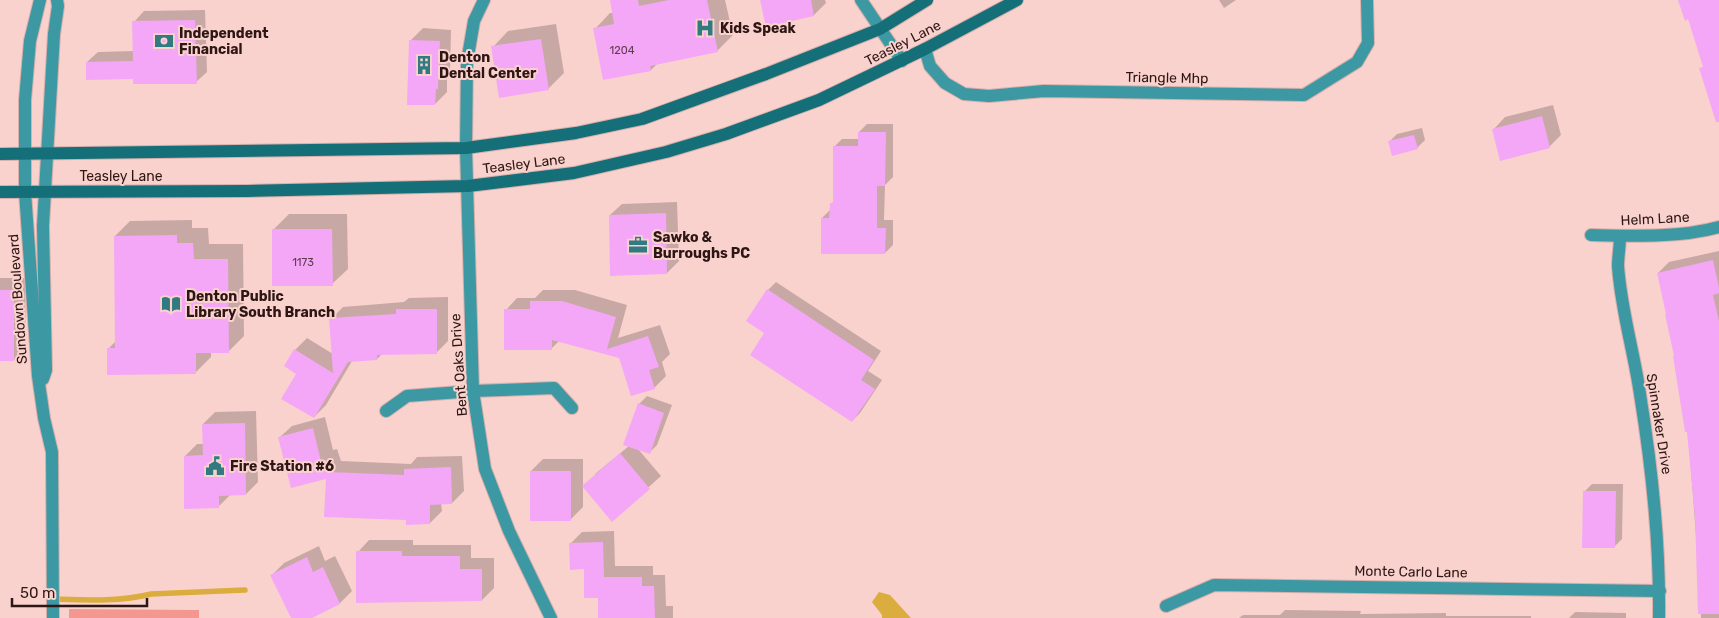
<svg xmlns="http://www.w3.org/2000/svg" width="1719" height="618" font-family="Rubik,sans-serif">
<style>
.green{fill:#f29890}
.water{fill:#dbad3f}
.shadow{fill:#0003}
.lines{fill:none;stroke-linecap:round;stroke-linejoin:round}
.stream{stroke:#dbad3f;stroke-width:5.5}
.building{fill:#f3a7f6}
.minor-casing{stroke:#d5b0ac;stroke-width:14}
.secondary-casing{stroke:#d5b0ac;stroke-width:14}
.minor{stroke:#3c99a3;stroke-width:12}
.secondary{stroke:#156f78;stroke-width:12}
.labels{text-anchor:middle;dominant-baseline:central;stroke-width:4;stroke-linejoin:round;paint-order:stroke}
.number-label{font-size:11px;fill:#5e3a4c}
.poi-label{font-size:14px;font-weight:bold;fill:#2d1614;stroke:#fad2cd;text-anchor:start}
.street-label{font-size:14px;fill:#2d1614;stroke:#fad2cd}
</style>
<rect width="100%" height="100%" fill="#fad2cd"/>
<path class="green" d="M69 609 199 610V618H69Z"/>
<path class="water" d="M879 592 890 595 911 618H882V615L872 602Z"/>
<g class="shadow">
<path d="M612 0H725L733 35 717 51 657 64 651 70 595 29 610 13H614Z"/>
<path d="M761 0H825L826 3 814 15Z"/>
<path d="M1219 0H1236L1224 8Z"/>
<path d="M205 10 207 72 196 82 134 77 87 62 98 52 134 51V22L144 11Z"/>
<path d="M556 24 564 73 548 89 493 47 508 31Z"/>
<path d="M423 28 451 30 450 76 447 79V92L435 104 411 40Z"/>
<path d="M1553 105 1561 135 1549 147 1494 129 1505 117Z"/>
<path d="M867 124H893V177L885 185 884 220H893V245L885 253 822 218 830 210 831 204 834 201V147L842 139H859V132Z"/>
<path d="M1422 128 1425 140 1417 148 1389 142 1397 134Z"/>
<path d="M677 202 679 261 667 273 610 215 622 204Z"/>
<path d="M289 214H347L348 269 332 284 273 230Z"/>
<path d="M192 220V228H208L209 244H243L244 336 228 352H211V357L195 373 108 349 116 341 115 236 130 221Z"/>
<path d="M1719 251V618H1701L1699 575 1688 431 1668 313 1658 273 1669 262Z"/>
<path d="M0 278H25L26 348 14 360H0Z"/>
<path d="M776 282 881 351 868 371 882 380 860 413 852 421 766 333 768 290Z"/>
<path d="M543 290H575L627 305 618 338 660 325 670 354 662 362 666 376 654 388 620 357 560 340 551 349 506 310 517 298H535Z"/>
<path d="M448 297V341L436 353 382 354 377 359 352 361 326 405 314 417 298 373 295 350 307 338 333 354 331 319 343 307 404 302 409 298Z"/>
<path d="M647 396 672 405 657 445 649 453 638 449 661 476 612 520 595 474 629 446 639 404Z"/>
<path d="M256 411 258 482 246 494 230 495 218 507 185 456 197 444H204L203 424 215 412Z"/>
<path d="M325 417 333 450 337 449 341 461 411 464 417 457 462 456 464 491 452 503H441L442 511 430 523 407 519 328 477 280 437 292 426Z"/>
<path d="M543 459H583V507L571 519 531 471Z"/>
<path d="M1592 484H1623L1622 539 1614 547 1584 492Z"/>
<path d="M614 531 615 566H653V575H665L666 606H673V618H599V597L585 568 570 544 582 532Z"/>
<path d="M369 540H413V545H471V558H494V588L482 600 358 552Z"/>
<path d="M319 546 325 561 335 556 352 591 340 603 309 618H292L272 575 284 563Z"/>
<path d="M1285 610 1361 611 1360 614 1446 613V616H1531V618H1239L1243 615H1280Z"/>
<path d="M1575 612 1626 613V618H1569Z"/>
</g>
<g class="lines">
<path class="stream" d="M52 599C85 600 120 602 151 594L245 590"/>
</g>
<g class="building">
<path d="M610 0H638L639 6 669 0H707L718 52 650 66 651 71 603 80 593 28 614 24Z"/>
<path d="M760 0H811L814 16 766 27Z"/>
<path d="M1678 0H1719V122H1716L1699 68 1703 67 1688 19 1685 21Z"/>
<path d="M195 20 197 84H133V79L86 80V62L133 61 132 21Z"/>
<path d="M541 39 549 90 499 98 491 46Z"/>
<path d="M409 40 440 41 438 89H436L435 105H407Z"/>
<path d="M1542 116 1550 148 1500 161 1492 129Z"/>
<path d="M858 132H886L885 186H877V228H886L885 254H821V218H829L830 203H833V146H858Z"/>
<path d="M1414 135 1418 149 1392 156 1388 141Z"/>
<path d="M666 213 667 274 610 276 609 215Z"/>
<path d="M272 229H332L333 286H272Z"/>
<path d="M177 235V243H193L194 259H228L229 353H196V374L107 375V348H115L114 236Z"/>
<path d="M1713 260 1719 288V293L1713 295 1719 321V614H1698L1695 517 1687 432H1685L1673 356H1674L1665 314H1666L1657 273Z"/>
<path d="M767 289 874 360 861 380 875 389 852 422 750 355 764 333 746 321Z"/>
<rect x="0" y="290" width="14" height="71"/>
<path d="M530 301H562L616 317 607 349 648 336 659 367 649 370 655 389 631 396 619 358 552 340V350H504V309H530Z"/>
<path d="M396 309H437V354L377 355V360L348 362 314 418 281 399 296 374 284 366 294 349 333 373 329 318 396 314Z"/>
<path d="M638 403 664 413 650 454 623 445Z"/>
<path d="M245 423 246 495 219 496V508L184 509V456L203 455 202 424Z"/>
<path d="M313 428 321 461 326 460 329 472 404 475V469L451 467 452 504 430 505V524L406 525V520L324 517 326 479 291 488 278 437Z"/>
<path d="M620 453 650 489 612 522 582 486Z"/>
<rect x="530" y="471" width="41" height="50"/>
<path d="M1583 491H1616L1615 548H1582Z"/>
<path d="M603 542 604 577H642V586H654L655 618H598V598H584V569L570 570 569 543Z"/>
<path d="M356 551H402V556H460V569H482V601L356 603Z"/>
<path d="M307 557 313 572 323 567 340 604 312 618H291L270 575Z"/>
</g>
<g class="lines">
<g class="minor-casing">
<g id="minor">
<path d="M40 0 30 41 25 100V192L38 376 44 418 52 452 53 618"/>
<path d="M484 0 474 21 467 62 466 148 473 391 485 469 509 531 551 618"/>
<path d="M861 0 902 61"/>
<path d="M925 49 930 66 945 83 964 94 989 96 1044 91 1304 95 1357 62 1368 43 1367 0"/>
<path d="M1591 235C1632 236 1680 238 1719 227"/>
<path d="M1620 236C1620 246 1618 257 1618 266 1621 310 1634 352 1640 394 1652 468 1660 543 1659 618"/>
<path d="M43 379 46 370 43 226 54 34 58 6 57 0"/>
<path d="M386 411 407 396 473 391 554 388 572 408"/>
<path d="M1166 606 1214 585 1660 591"/>
</g>
</g>
<g class="secondary-casing">
<g id="secondary">
<path d="M0 154 466 148 576 133 642 119 766 74 880 29 927 0"/>
<path d="M0 192 247 191 468 186 574 173 666 152 726 134 819 100 925 49 1017 0"/>
</g>
</g>
<use href="#minor" class="minor"/>
<use href="#secondary" class="secondary"/>
</g>
<defs>
<g id="hospital-bare" transform="scale(1.5)"><path d="M-5-5h3v3.5h4V-5h3V5h-3V1.5h-4V5h-3Z" fill="#327a82" stroke="#fad2cd" stroke-width="2.5" paint-order="stroke"/></g>
<g id="bank-bare" transform="scale(1.5)"><path d="M-6-4H6V4H-6ZM0-2.3a2.3 2.3 0 1 0 0 4.6a2.3 2.3 0 1 0 0-4.6Z" fill="#327a82" stroke="#fad2cd" stroke-width="2.5" paint-order="stroke"/></g>
<g id="building-bare" transform="scale(1.5)"><path d="M-4-6H4V6H1V3H-1V6H-4ZM-2.5-4.3h1.7v1.8h-1.7ZM.8-4.3h1.7v1.8H.8ZM-2.5-1h1.7V.8h-1.7ZM.8-1h1.7V.8H.8Z" fill="#327a82" stroke="#fad2cd" stroke-width="2.5" paint-order="stroke"/></g>
<g id="office-bare" transform="scale(1.5)"><path d="M-6-3h4V-5.5h4V-3h4V5H-6ZM-1-4.5V-3h2v-1.5ZM-6 0V1H6V0Z" fill="#327a82" stroke="#fad2cd" stroke-width="2.5" paint-order="stroke"/></g>
<g id="library-bare" transform="scale(1.5)"><path d="M-6-4Q-3-5.5-.7-3.5V5Q-3 3-6 4ZM6-4Q3-5.5 .7-3.5V5Q3 3 6 4Z" fill="#327a82" stroke="#fad2cd" stroke-width="2.5" paint-order="stroke"/></g>
<g id="civic-bare" transform="scale(1.5)"><path d="M-.6-6.5H3V-4.5H.6V-3L4-1V1h2V6H-6V1h2V-1L-.6-3ZM-1.2 2.5V6h2.4V2.5Z" fill="#327a82" stroke="#fad2cd" stroke-width="2.5" paint-order="stroke"/></g>
</defs>
<g fill-rule="evenodd">
<use href="#hospital-bare" x="705" y="28"/>
<use href="#bank-bare" x="164" y="41"/>
<use href="#building-bare" x="424" y="65"/>
<use href="#office-bare" x="638" y="245"/>
<use href="#library-bare" x="171" y="304"/>
<use href="#civic-bare" x="215" y="466"/>
</g>
<g class="labels">
<g class="number-label">
<text x="622" y="50">1204</text>
<text x="303" y="262">1173</text>
</g>
<g class="poi-label">
<text x="720" y="28">Kids Speak</text>
<text x="179" y="33">Independent<tspan x="179" dy="16">Financial</tspan></text>
<text x="439" y="57">Denton<tspan x="439" dy="16">Dental Center</tspan></text>
<text x="653" y="237">Sawko &amp;<tspan x="653" dy="16">Burroughs PC</tspan></text>
<text x="186" y="296">Denton Public<tspan x="186" dy="16">Library South Branch</tspan></text>
<text x="230" y="466">Fire Station #6</text>
</g>
<g class="street-label">
<text transform="translate(903 43) rotate(-27)">Teasley Lane</text>
<text transform="translate(1167 78) rotate(1)">Triangle Mhp</text>
<text transform="translate(524 164) rotate(-7)">Teasley Lane</text>
<text x="121" y="176">Teasley Lane</text>
<text transform="translate(1655 219) rotate(-3)">Helm Lane</text>
<text transform="translate(18 299) rotate(-94)">Sundown Boulevard</text>
<text transform="translate(459 365) rotate(-94)">Bent Oaks Drive</text>
<text transform="translate(1659 424) rotate(81)">Spinnaker Drive</text>
<text transform="translate(1411 572) rotate(1)">Monte Carlo Lane</text>
</g>
</g>
<path d="M12 598v8h135v-8" fill="none" stroke="#2d1614" stroke-width="2.5"/>
<text x="20" y="598" font-size="15" fill="#2d1614" stroke="#fad2cd" stroke-width="4" paint-order="stroke">50 m</text>
</svg>
